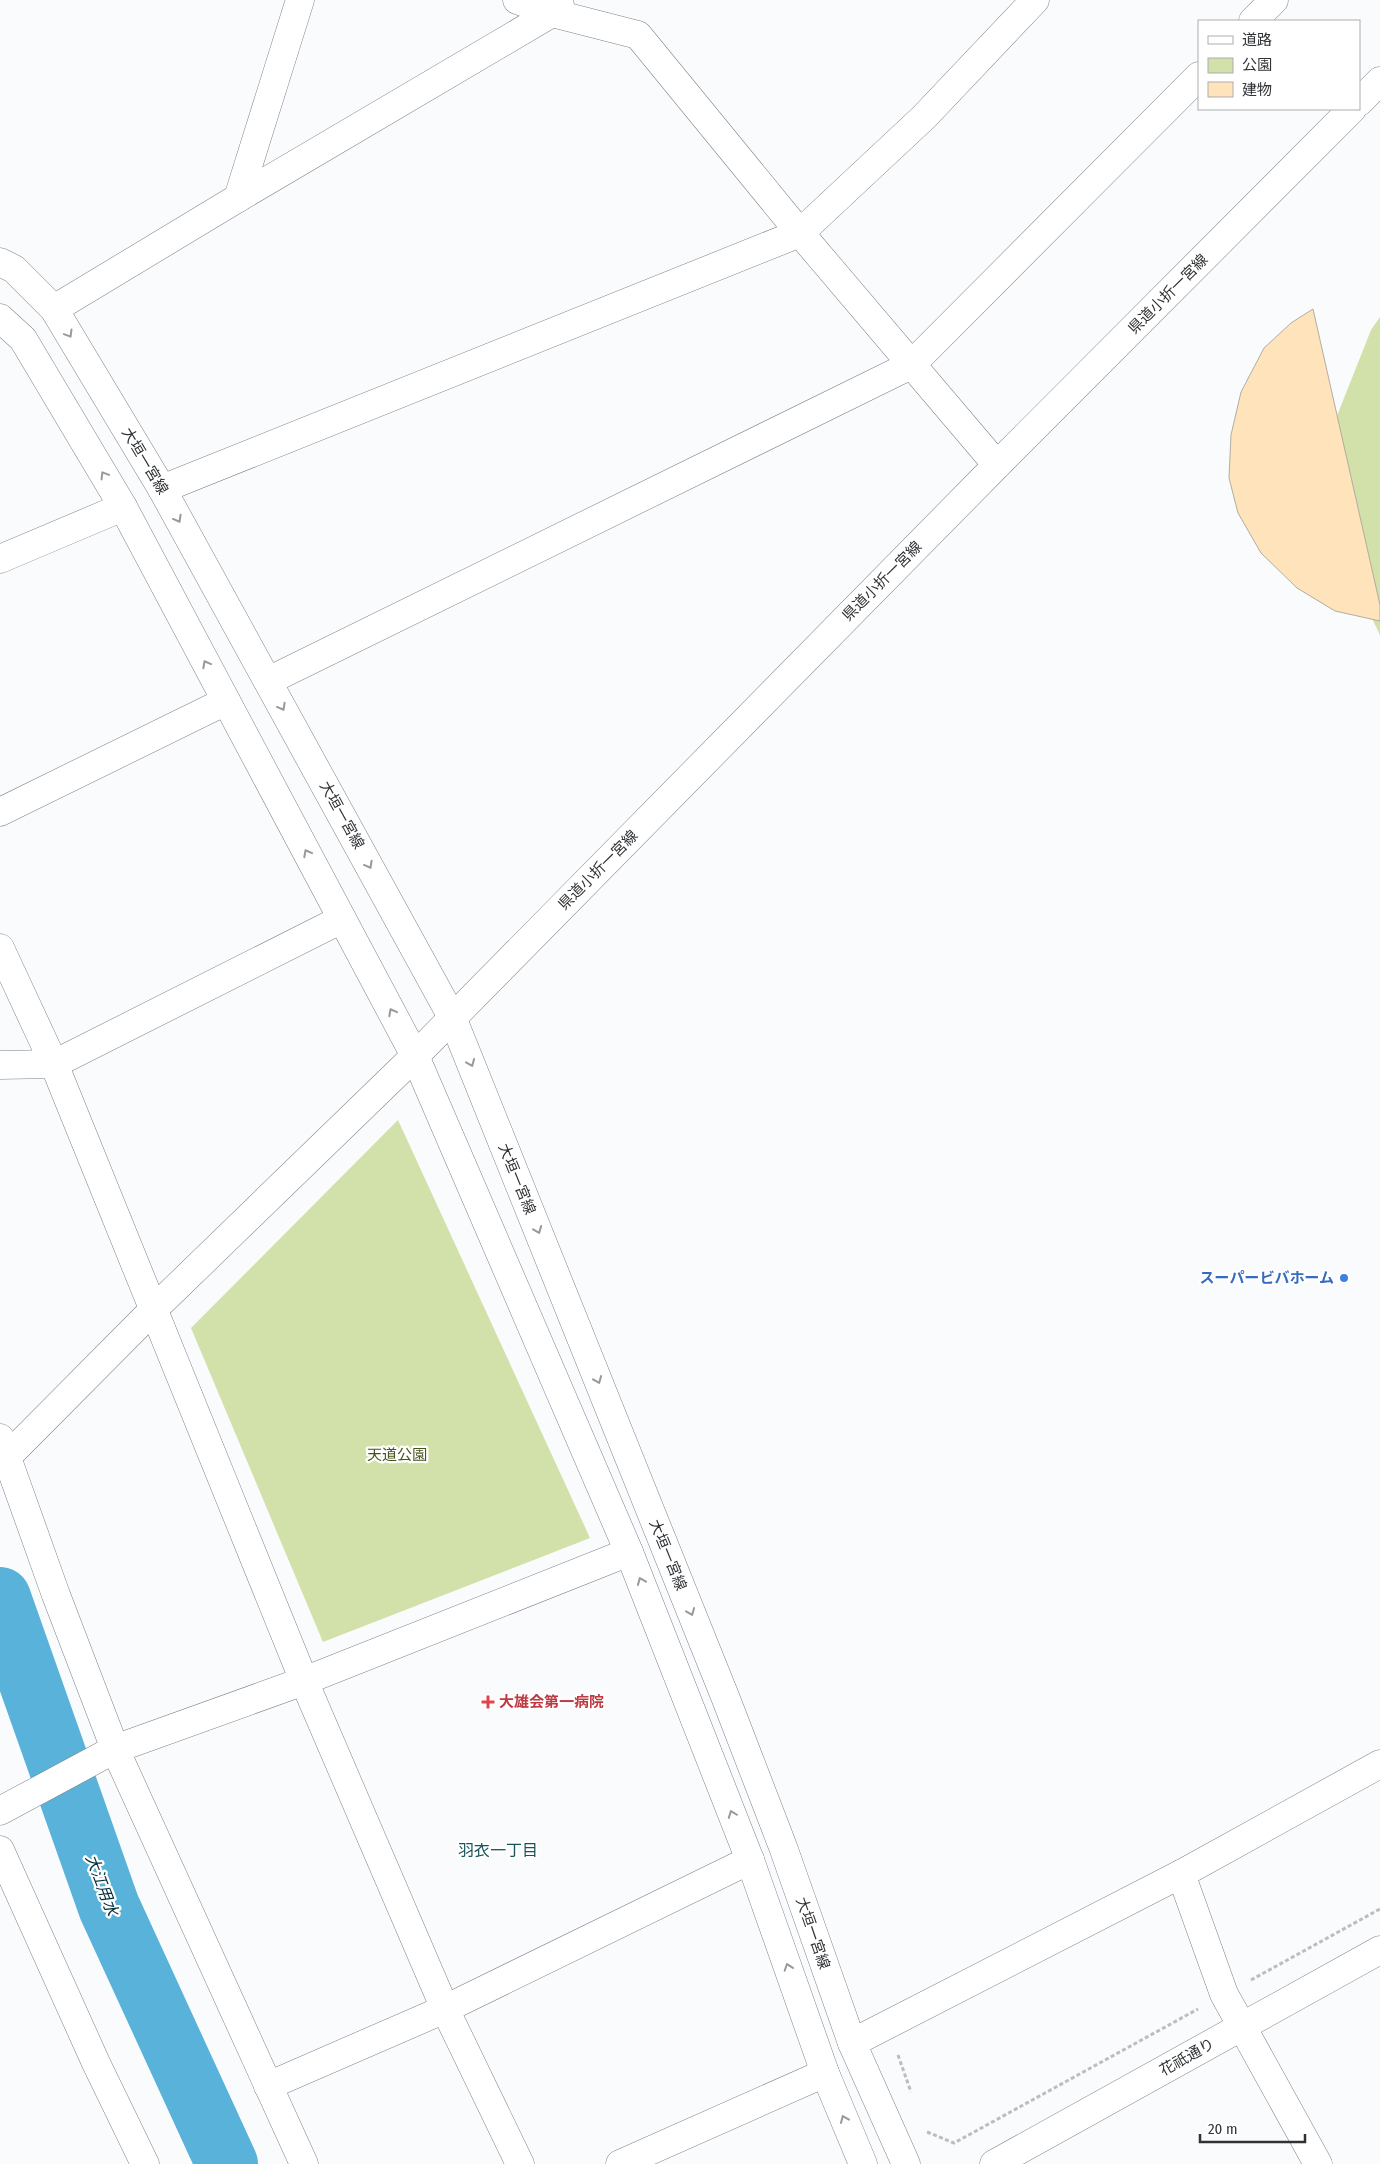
<svg xmlns="http://www.w3.org/2000/svg" width="1380" height="2164" font-family="'Fira Sans Condensed','Noto Sans JP',sans-serif">
<style>
.green{fill:#d2e0aa}
.lines{fill:none;stroke-linecap:round;stroke-linejoin:round}
.river{stroke:#59b2d9;stroke-width:62}
.building{fill:#ffe3ba;stroke:#b2aca3}
.minor-casing{stroke:#7e848c;stroke-width:29}
.major-casing{stroke:#7e848c;stroke-width:29}
.highway-casing{stroke:#7e848c;stroke-width:29}
.path{stroke:#bbbdbf;stroke-width:3;stroke-dasharray:4 2.5;stroke-linecap:butt}
.minor{stroke:#fff;stroke-width:28}
.major{stroke:#fff;stroke-width:28}
.highway{stroke:#fff;stroke-width:28}
.oneway{stroke:#98999a}
.shop-dot{fill:#3f7fe0;stroke:#fff;stroke-width:2}
.health-dot{fill:#e0444e;stroke:#fff;stroke-width:2}
.labels{text-anchor:middle;dominant-baseline:central;stroke-width:4.5;stroke-linejoin:round;paint-order:stroke}
.street-label{font-size:15px;fill:#303336;stroke:#fff}
.shop-label{font-size:15px;font-weight:bold;fill:#366cbe;stroke:#fff;text-anchor:end}
.park-label{font-size:15px;fill:#48521b;stroke:#fff}
.health-label{font-size:15px;font-weight:bold;fill:#be3a42;stroke:#fff;text-anchor:start}
.neighbourhood-label{font-size:16px;fill:#19535c;stroke:#fff}
.water-label{font-size:16px;font-style:italic;fill:#042f3e;stroke:#fff}
</style>
<rect width="100%" height="100%" fill="#fafbfd"/>
<g class="green">
<path d="M1380 317V635L1362 598 1331 431 1371 330Z"/>
<path d="M398 1120 590 1538 323 1642 191 1328Z"/>
</g>
<g class="lines">
<path class="river" d="M0 1598 109 1907 227 2164"/>
</g>
<path class="building" d="M1313 309 1380 605V621L1335 611 1297 588 1261 553 1238 513 1229 478 1231 435 1241 392 1264 348 1291 323Z"/>
<g class="lines">
<g class="minor-casing">
<g id="minor">
<path d="M517 0 552 13 638 35 800 233 997 465"/>
<path d="M1253 21 1274 0"/>
<path d="M238 198 300 0"/>
<path d="M54 309 238 198 552 13 560 5"/>
<path d="M162 489 800 233 924 117 1035 0"/>
<path d="M0 559 123 507"/>
<path d="M268 681 911 365 1199 76"/>
<path d="M0 812 226 701"/>
<path d="M0 948 54 1064 304 1681 445 2009 520 2164"/>
<path d="M0 1065 54 1064 342 919"/>
<path d="M0 1438 56 1595 115 1749 304 2164"/>
<path d="M0 1461 7 1457 154 1309 415 1056"/>
<path d="M0 1811 115 1749 304 1681 629 1552"/>
<path d="M0 1850 96 2063 145 2164"/>
<path d="M1181 1874 1224 1994 1318 2164"/>
<path d="M852 2043 1181 1874 1380 1764"/>
<path d="M268 2086 445 2009 750 1860"/>
<path d="M620 2164 825 2073"/>
</g>
</g>
<g class="major-casing">
<g id="major">
<path d="M1359 102 1380 81"/>
<path d="M0 262 14 269 54 309 162 489 452 1017 726 1699 783 1847 852 2043 906 2164"/>
<path d="M0 318 23 339 123 507 415 1056 629 1552 750 1860 825 2073 863 2164"/>
<path d="M415 1056 997 465 1352 109"/>
</g>
</g>
<g class="highway-casing">
<path id="highway" d="M994 2164 1380 1950"/>
</g>
<g class="path">
<path d="M1251 1980 1380 1909"/>
<path d="M898 2055 911 2092"/>
<path d="M927 2132 954 2143 1198 2009"/>
</g>
<use href="#minor" class="minor"/>
<use href="#major" class="major"/>
<use href="#highway" class="highway"/>
</g>
<defs><path id="oneway-chevron" d="M-2-3.5L2.5 0L-2 3.5" fill="none" stroke-width="1.6" stroke-linecap="round" stroke-linejoin="round" transform="scale(1.25)"/></defs>
<g class="oneway">
<use href="#oneway-chevron" transform="translate(69 334) rotate(59)"/>
<use href="#oneway-chevron" transform="translate(104 475) rotate(-121)"/>
<use href="#oneway-chevron" transform="translate(178 519) rotate(61)"/>
<use href="#oneway-chevron" transform="translate(206 664) rotate(-118)"/>
<use href="#oneway-chevron" transform="translate(282 707) rotate(61)"/>
<use href="#oneway-chevron" transform="translate(307 853) rotate(-118)"/>
<use href="#oneway-chevron" transform="translate(369 865) rotate(61)"/>
<use href="#oneway-chevron" transform="translate(392 1012) rotate(-118)"/>
<use href="#oneway-chevron" transform="translate(471 1063) rotate(68)"/>
<use href="#oneway-chevron" transform="translate(538 1230) rotate(68)"/>
<use href="#oneway-chevron" transform="translate(598 1380) rotate(68)"/>
<use href="#oneway-chevron" transform="translate(641 1581) rotate(-112)"/>
<use href="#oneway-chevron" transform="translate(691 1612) rotate(68)"/>
<use href="#oneway-chevron" transform="translate(732 1814) rotate(-111)"/>
<use href="#oneway-chevron" transform="translate(788 1967) rotate(-109)"/>
<use href="#oneway-chevron" transform="translate(844 2119) rotate(-113)"/>
</g>
<circle class="shop-dot" cx="1344" cy="1278" r="5"/>
<path class="health-dot" d="M485.5 1694.5h5v5h5v5h-5v5h-5v-5h-5v-5h5z"/>
<g class="labels">
<g class="street-label">
<text transform="translate(1168 294) rotate(-45)">県道小折一宮線</text>
<text transform="translate(145 461) rotate(59)">大垣一宮線</text>
<text transform="translate(882 581) rotate(-45)">県道小折一宮線</text>
<text transform="translate(342 815) rotate(61)">大垣一宮線</text>
<text transform="translate(598 870) rotate(-45)">県道小折一宮線</text>
<text transform="translate(517 1179) rotate(68)">大垣一宮線</text>
<text transform="translate(668 1555) rotate(68)">大垣一宮線</text>
<text transform="translate(813 1933) rotate(71)">大垣一宮線</text>
<text transform="translate(1187 2057) rotate(-29)">花祇通り</text>
</g>
<g class="shop-label">
<text x="1334" y="1278">スーパービバホーム</text>
</g>
<g class="park-label">
<text x="397" y="1455">天道公園</text>
</g>
<g class="health-label">
<text x="499" y="1702">大雄会第一病院</text>
</g>
<g class="neighbourhood-label">
<text x="498" y="1850">羽衣一丁目</text>
</g>
<g class="water-label">
<text transform="translate(102 1885) rotate(69)">大江用水</text>
</g>
</g>
<rect x="1198" y="20" width="162" height="90" fill="#ffffff" stroke="#acadaf"/>
<rect x="1208" y="36" width="25" height="8" fill="#ffffff" stroke="#acadaf"/>
<text x="1242" y="45" font-size="15" fill="#303336">道路</text>
<rect x="1208" y="58" width="25" height="15" fill="#d2e0aa" stroke="#acadaf"/>
<text x="1242" y="70" font-size="15" fill="#303336">公園</text>
<rect x="1208" y="82" width="25" height="15" fill="#ffe3ba" stroke="#acadaf"/>
<text x="1242" y="95" font-size="15" fill="#303336">建物</text>
<path d="M1200 2134v8h105v-8" fill="none" stroke="#303336" stroke-width="2.5"/>
<text x="1208" y="2134" font-size="15" fill="#303336" stroke="#ffffff" stroke-width="4" paint-order="stroke">20 m</text>
</svg>
